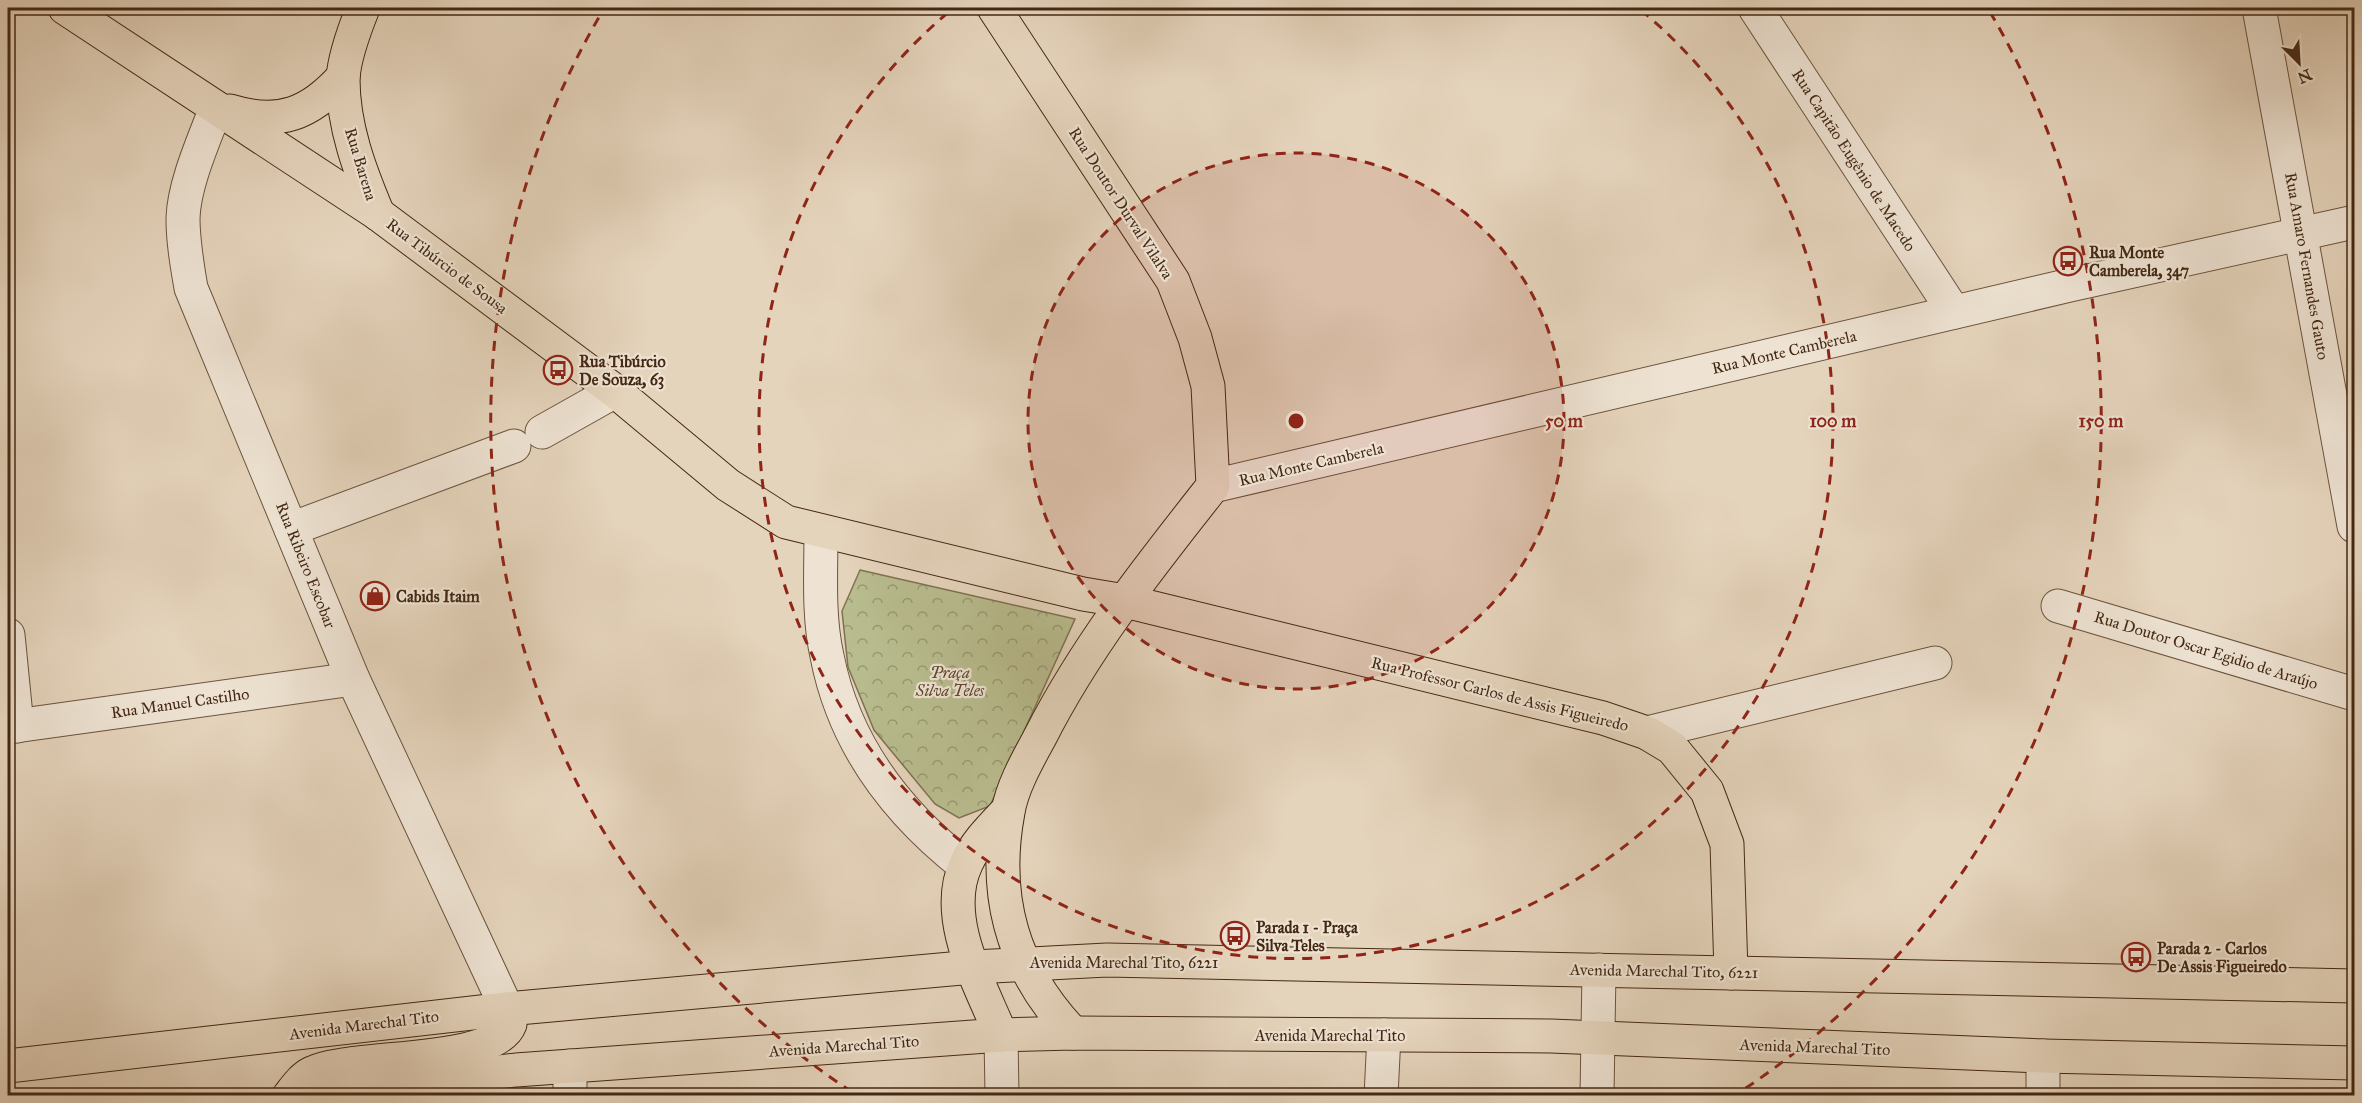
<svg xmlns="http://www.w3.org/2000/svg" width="2362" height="1103" font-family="'IM FELL Great Primer',serif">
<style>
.park{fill:url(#park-crowns);stroke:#7e7251;stroke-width:1.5}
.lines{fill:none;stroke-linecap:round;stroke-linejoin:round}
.minor-casing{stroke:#6c533e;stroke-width:35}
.major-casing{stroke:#442814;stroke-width:35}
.minor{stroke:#eee3d3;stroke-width:33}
.major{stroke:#e5d4bc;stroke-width:33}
.ring{fill:none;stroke:#8f2418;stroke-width:3;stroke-dasharray:10 8}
.labels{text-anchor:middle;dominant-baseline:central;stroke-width:4.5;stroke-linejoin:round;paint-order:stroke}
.street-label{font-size:16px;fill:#442814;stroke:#eee3d3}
.poi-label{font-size:16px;font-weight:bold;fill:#442814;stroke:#eee3d3;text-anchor:start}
.park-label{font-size:16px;font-style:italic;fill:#5b462c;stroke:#eee3d3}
.centre{fill:#8f2418;stroke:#eee3d3;stroke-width:3}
.ring-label{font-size:18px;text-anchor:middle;font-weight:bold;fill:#8f2418;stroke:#eee3d3;stroke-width:4.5;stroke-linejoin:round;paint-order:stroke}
</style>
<defs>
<pattern id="park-crowns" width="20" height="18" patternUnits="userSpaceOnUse" patternTransform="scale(1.5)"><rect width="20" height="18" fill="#b8bc8e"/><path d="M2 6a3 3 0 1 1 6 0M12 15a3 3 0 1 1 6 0" fill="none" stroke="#979973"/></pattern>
</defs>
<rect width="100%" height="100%" fill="#e5d4bc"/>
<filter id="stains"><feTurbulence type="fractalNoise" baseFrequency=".00333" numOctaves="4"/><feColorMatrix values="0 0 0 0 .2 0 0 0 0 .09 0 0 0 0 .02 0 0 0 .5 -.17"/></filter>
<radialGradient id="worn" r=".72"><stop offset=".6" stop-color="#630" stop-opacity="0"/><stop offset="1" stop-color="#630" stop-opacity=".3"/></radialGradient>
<path class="park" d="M860 570 1075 619 990 806 959 818 935 804 874 730 848 667 842 611Z"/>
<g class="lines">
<g class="minor-casing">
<g id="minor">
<path d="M1755 8 1954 312"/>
<path d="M2259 8 2354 526"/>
<path d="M216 108C204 140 184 184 183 218 183 242 187 265 191 288L353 679 507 1009"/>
<path d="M542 432 615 391"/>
<path d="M1213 486 2070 285 2354 222"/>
<path d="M291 529 514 446"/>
<path d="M821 532C821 573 818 616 827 656 844 744 896 812 965 866"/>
<path d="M2058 606 2354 694"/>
<path d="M8 635 17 726"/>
<path d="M8 727 353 679"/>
<path d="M1647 733 1935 663"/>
<path d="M1001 1035 1002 1096"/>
<path d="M570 1096V1066"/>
<path d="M1381 1096 1384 1035"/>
<path d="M1597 1096 1599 970"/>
<path d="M2043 1096V1056"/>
</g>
</g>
<g class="major-casing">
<g id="major">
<path d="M65 8 378 214 615 391 728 485 786 522 1083 594 1125 601 1603 718 1647 733 1672 748 1707 791 1727 844 1731 973"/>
<path d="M363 8C355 28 344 57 343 79 343 127 360 171 378 214"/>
<path d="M994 8 1173 281 1195 338 1208 386 1213 486C1150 566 1086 646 1040 737 1028 759 1012 787 1008 812 992 898 1013 970 1073 1033"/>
<path d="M230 111C279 126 310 114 343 77"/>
<path d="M1001 1035C981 986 941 918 966 864 976 842 992 827 1008 810"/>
<path d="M8 1066 507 1009 973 967 1107 960 2354 986"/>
<path d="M289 1096C296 1087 302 1078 312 1073 350 1054 495 1065 510 1024L507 1009"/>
<path d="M307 1096 516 1070 1001 1035 1073 1033 1551 1036 2043 1056 2354 1063"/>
</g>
</g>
<use href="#minor" class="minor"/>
<use href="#major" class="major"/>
</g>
<circle cx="1296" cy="421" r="268" fill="#8f2418" fill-opacity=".12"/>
<g class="ring">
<circle cx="1296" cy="421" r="268"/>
<path d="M1641 10A537 537 0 1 1 951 10"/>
<path d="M852 1092A805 805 0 0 1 602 12M1990 12A805 805 0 0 1 1740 1092"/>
</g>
<defs>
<g id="bus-ring" transform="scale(1.5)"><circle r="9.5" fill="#eee3d3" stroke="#8f2418" stroke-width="1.5"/><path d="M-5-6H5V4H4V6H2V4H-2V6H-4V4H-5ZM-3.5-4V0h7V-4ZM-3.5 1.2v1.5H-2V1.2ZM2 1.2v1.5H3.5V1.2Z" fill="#8f2418"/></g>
<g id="shop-ring" transform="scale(1.5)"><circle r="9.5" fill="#eee3d3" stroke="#8f2418" stroke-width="1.5"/><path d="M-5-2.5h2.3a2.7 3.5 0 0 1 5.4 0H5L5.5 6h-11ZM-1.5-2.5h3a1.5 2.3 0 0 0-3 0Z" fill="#8f2418"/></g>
</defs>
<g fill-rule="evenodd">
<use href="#bus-ring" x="2068" y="261"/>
<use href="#bus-ring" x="558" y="370"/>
<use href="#shop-ring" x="375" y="596"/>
<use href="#bus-ring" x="1235" y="936"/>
<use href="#bus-ring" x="2136" y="957"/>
</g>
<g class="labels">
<g class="street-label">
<text transform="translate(1854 160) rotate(57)">Rua Capitão Eugênio de Macedo</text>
<text transform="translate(361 164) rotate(73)">Rua Barena</text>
<text transform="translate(1121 203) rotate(57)">Rua Doutor Durval Vilalva</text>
<text transform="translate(447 266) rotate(37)">Rua Tibúrcio de Sousa</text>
<text transform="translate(2307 266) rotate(80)">Rua Amaro Fernandes Gauto</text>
<text transform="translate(1784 352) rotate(-13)">Rua Monte Camberela</text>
<text transform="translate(1311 464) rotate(-13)">Rua Monte Camberela</text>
<text transform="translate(306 565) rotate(68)">Rua Ribeiro Escobar</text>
<text transform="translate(2206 650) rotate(17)">Rua Doutor Oscar Egidio de Araújo</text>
<text transform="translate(1500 694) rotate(14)">Rua Professor Carlos de Assis Figueiredo</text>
<text transform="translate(180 703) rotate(-8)">Rua Manuel Castilho</text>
<text x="1124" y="962">Avenida Marechal Tito, 6221</text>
<text transform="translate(1664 971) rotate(1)">Avenida Marechal Tito, 6221</text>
<text transform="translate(364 1025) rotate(-7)">Avenida Marechal Tito</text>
<text x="1330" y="1035">Avenida Marechal Tito</text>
<text transform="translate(844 1046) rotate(-4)">Avenida Marechal Tito</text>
<text transform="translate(1815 1047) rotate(2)">Avenida Marechal Tito</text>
</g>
<g class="poi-label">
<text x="2089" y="252">Rua Monte<tspan x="2089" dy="18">Camberela, 347</tspan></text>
<text x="579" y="361">Rua Tibúrcio<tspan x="579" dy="18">De Souza, 63</tspan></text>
<text x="396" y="596">Cabids Itaim</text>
<text x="1256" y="927">Parada 1 - Praça<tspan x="1256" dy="18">Silva Teles</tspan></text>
<text x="2157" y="948">Parada 2 - Carlos<tspan x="2157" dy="18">De Assis Figueiredo</tspan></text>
</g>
<g class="park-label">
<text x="950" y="672">Praça<tspan x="950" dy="18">Silva Teles</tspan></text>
</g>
</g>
<circle cx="1296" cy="421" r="9" class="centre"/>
<g class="ring-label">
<text x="1564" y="427">50 m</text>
<text x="1833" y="427">100 m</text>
<text x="2101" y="427">150 m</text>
</g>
<rect width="2362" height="1103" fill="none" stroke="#e5d4bc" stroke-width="30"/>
<rect x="9" y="9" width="2344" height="1085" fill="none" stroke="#442814" stroke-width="3"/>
<rect x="15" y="15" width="2332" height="1073" fill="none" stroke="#442814" stroke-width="1.5"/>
<g transform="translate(2299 63) rotate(156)" stroke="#eee3d3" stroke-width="4.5" paint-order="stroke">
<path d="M0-4.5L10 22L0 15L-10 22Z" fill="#442814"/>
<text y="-9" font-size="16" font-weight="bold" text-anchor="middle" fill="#442814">N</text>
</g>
<rect width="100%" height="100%" filter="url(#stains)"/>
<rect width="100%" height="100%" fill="url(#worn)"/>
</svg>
